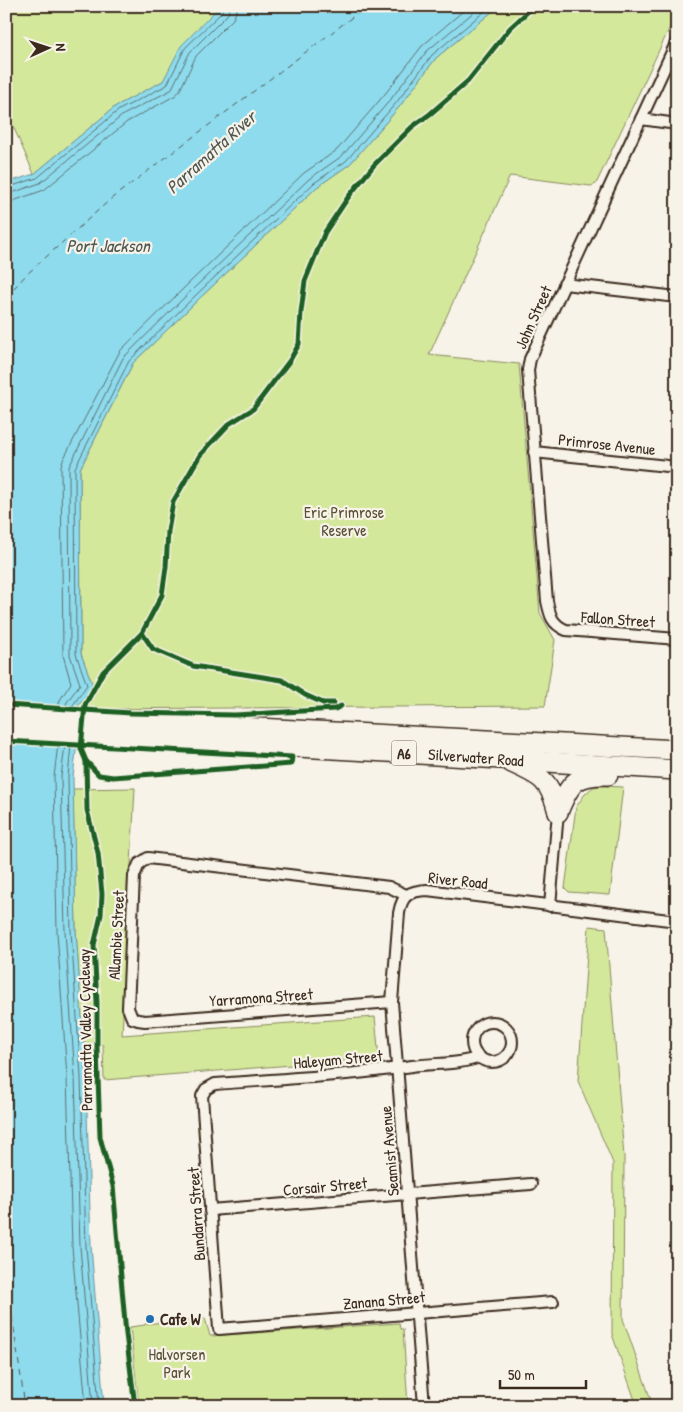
<svg xmlns="http://www.w3.org/2000/svg" width="683" height="1412" font-family="'Patrick Hand',sans-serif">
<style>
.green{fill:#d4e89c;stroke:#88895d}
.water{fill:#8edbed;stroke:#6d949a}
.lines{fill:none;stroke-linecap:round;stroke-linejoin:round}
.shore{stroke:#5c7171;stroke-width:1}
.ferry{stroke:#505652;stroke-width:1;stroke-dasharray:6 5;stroke-linecap:butt}
.street-casing{stroke:#3b2a1e;stroke-width:14}
.highway-casing{stroke:#3b2a1e;stroke-width:22}
.street{stroke:#f7f3e8;stroke-width:10}
.highway{stroke:#f7f3e8;stroke-width:19}
.cycleway-casing{stroke:#f7f3e8;stroke-width:8}
.cycleway{stroke:#1b5e20;stroke-width:5}
.poi-dot{fill:#1f6fb2;stroke:#f7f3e8;stroke-width:2}
.labels{text-anchor:middle;dominant-baseline:central;stroke-width:4.5;stroke-linejoin:round;paint-order:stroke}
.shield{fill:#f7f3e8;stroke:#73665b;stroke-width:1}
.shield-label{font-size:15px;font-weight:bold;fill:#3b2a1e}
.street-label{font-size:16px;fill:#3b2a1e;stroke:#f7f3e8}
.park-label{font-size:16px;fill:#5a5037;stroke:#f7f3e8}
.poi-label{font-size:16px;font-weight:bold;fill:#3b2a1e;stroke:#f7f3e8;text-anchor:start}
.water-label{font-size:18px;font-style:italic;fill:#505652;stroke:#f7f3e8}
</style>
<rect width="100%" height="100%" fill="#f7f3e8"/>
<filter id="ink" filterUnits="userSpaceOnUse"><feTurbulence type="fractalNoise" baseFrequency=".02" numOctaves="2"/><feDisplacementMap in="SourceGraphic" scale="10" xChannelSelector="R" yChannelSelector="G"/><feConvolveMatrix kernelMatrix="1 2 1 2 8 2 1 2 1" color-interpolation-filters="sRGB"/></filter>
<g filter="url(#ink)">
<g class="green">
<path d="M6 6H226L163 81 116 106 34 174 6 110Z"/>
<path d="M499 6H677V17L670 27 596 184 591 186 510 176 429 355 519 364 540 613 555 640 545 706 76 709 91 681 81 654 80 469 133 363 201 297 317 187 350 164 400 106 436 58Z"/>
<path d="M602 786 623 787 610 895 569 892 565 888 576 807 585 794 593 787Z"/>
<path d="M135 788 122 1035 375 1017 379 1058 104 1080 103 1045 83 1042 76 931 73 789Z"/>
<path d="M589 926 606 928 624 1157 623 1319 653 1406H637L612 1334 613 1163 578 1081Z"/>
<path d="M205 1318 210 1336 399 1323 400 1329H403L408 1406H139L130 1327 145 1325V1324Z"/>
</g>
<path class="water" d="M220 6H499L436 58 400 106 350 164 317 187 201 297 133 363 80 469 81 654 93 686 76 709 79 726 73 777 76 931 86 1076 91 1246 104 1406H6V183L34 174 116 106 163 81 181 46Z"/>
<g class="lines">
<g class="shore">
<path d="M6 188 37 178 119 110 167 85 185 48 222 12 223 6"/>
<path d="M6 194 12 193 40 183 123 115 171 90 190 52 226 16 229 12V6"/>
<path d="M6 201H13L44 190 127 122 176 95 180 90 196 56 233 19 236 12 237 6"/>
<path d="M58 707 60 700 71 683 63 655 61 466 63 460 120 351 188 284 304 173 337 150 385 94 422 46 469 6"/>
<path d="M65 707 67 702 80 684 70 655 69 467 123 358 193 289 309 179 342 156 391 99 427 51 481 6"/>
<path d="M71 708 87 685 76 654 75 468 129 361 197 294 314 183 346 161 396 103 432 55 491 6"/>
<path d="M58 744 54 777 57 932 67 1077 72 1247 86 1406"/>
<path d="M65 745 61 777 65 931 75 1077 80 1246 93 1406"/>
<path d="M71 745 68 777 71 931 81 1077 86 1246 99 1406"/>
</g>
<g class="ferry">
<path d="M6 297 26 275 112 198 367 6"/>
<path d="M6 1273 25 1406"/>
</g>
<g class="street-casing">
<g id="street">
<path d="M677 41 530 359 528 370 547 601C550 616 552 624 566 630L677 639"/>
<path d="M641 119 677 124"/>
<path d="M564 284 677 297"/>
<path d="M534 452 677 467"/>
<path d="M550 906 558 812"/>
<path d="M392 1002 145 1021 138 1020 132 1018 128 1008 134 876 139 864 148 858 389 887 406 895"/>
<circle cx="492" cy="1042" r="20"/>
<path d="M480 1057C458 1065 435 1063 412 1066 347 1076 281 1079 215 1084L206 1089 202 1096 219 1329 553 1302"/>
<path d="M210 1210 531 1184"/>
<path d="M424 1406 392 1002 399 913C402 895 409 891 427 890L677 921"/>
</g>
</g>
<g class="highway-casing">
<g id="highway">
<path d="M6 715 677 750"/>
<path d="M6 731 387 752 677 770"/>
<path d="M512 763C541 776 550 780 558 812"/>
<path d="M558 812C570 783 575 774 608 775"/>
</g>
</g>
<use href="#street" class="street"/>
<use href="#highway" class="highway"/>
<g class="cycleway-casing">
<g id="cycleway">
<path d="M142 633 153 649 193 666 282 680 305 695 323 703H334"/>
<path d="M6 705 131 713 235 715 335 709 341 706"/>
<path d="M6 741 292 757 291 764 113 777 99 775 86 761"/>
<path d="M135 1406 126 1334 113 1186 100 1137 97 1047V1003L94 945 101 915 102 894 98 853 87 810 86 761 81 749 85 705 103 672 142 633 162 595 166 567 168 531 173 502 200 455 229 424 253 409 290 360 299 344 301 312 305 281 325 232 349 196 374 165 412 127 430 114 468 81 510 28 534 6"/>
</g>
</g>
<use href="#cycleway" class="cycleway"/>
</g>
</g>
<circle class="poi-dot" cx="150" cy="1319" r="5"/>
<g class="labels">
<rect class="shield" x="391.5" y="740.5" width="25" height="25" rx="4"/>
<g class="shield-label">
<text x="404" y="753">A6</text>
</g>
<g class="street-label">
<text transform="translate(533 317) rotate(-66)">John Street</text>
<text transform="translate(607 444) rotate(6)">Primrose Avenue</text>
<text transform="translate(618 619) rotate(4)">Fallon Street</text>
<text transform="translate(476 757) rotate(4)">Silverwater Road</text>
<text transform="translate(458 880) rotate(6)">River Road</text>
<text transform="translate(116 935) rotate(-87)">Allambie Street</text>
<text transform="translate(261 997) rotate(-4)">Yarramona Street</text>
<text transform="translate(85 1030) rotate(-91)">Parramatta Valley Cycleway</text>
<text transform="translate(338 1059) rotate(-5)">Haleyam Street</text>
<text transform="translate(389 1151) rotate(-95)">Seamist Avenue</text>
<text transform="translate(325 1186) rotate(-5)">Corsair Street</text>
<text transform="translate(196 1214) rotate(-94)">Bundarra Street</text>
<text transform="translate(384 1300) rotate(-5)">Zanana Street</text>
</g>
<g class="park-label">
<text x="344" y="512">Eric Primrose<tspan x="344" dy="18">Reserve</tspan></text>
<text x="177" y="1354">Halvorsen<tspan x="177" dy="18">Park</tspan></text>
</g>
<g class="poi-label">
<text x="160" y="1319">Cafe W</text>
</g>
<g class="water-label">
<text transform="translate(211 152) rotate(-42)">Parramatta River</text>
<text x="108" y="245">Port Jackson</text>
</g>
</g>
<rect width="683" height="1412" fill="none" stroke="#f7f3e8" stroke-width="25"/>
<rect x="12" y="12" width="658" height="1387" fill="none" stroke="#3b2a1e" stroke-width="2" filter="url(#ink)"/>
<g transform="translate(48 48) rotate(87)" stroke="#f7f3e8" stroke-width="4" paint-order="stroke">
<path d="M0-4L9 19L0 12L-9 19Z" fill="#3b2a1e"/>
<text y="-8" font-size="14" font-weight="bold" text-anchor="middle" fill="#3b2a1e">N</text>
</g>
<path d="M500 1380v8h86v-8" fill="none" stroke="#3b2a1e" stroke-width="2.5"/>
<text x="508" y="1380" font-size="15" fill="#3b2a1e" stroke="#f7f3e8" stroke-width="4" paint-order="stroke">50 m</text>
</svg>
